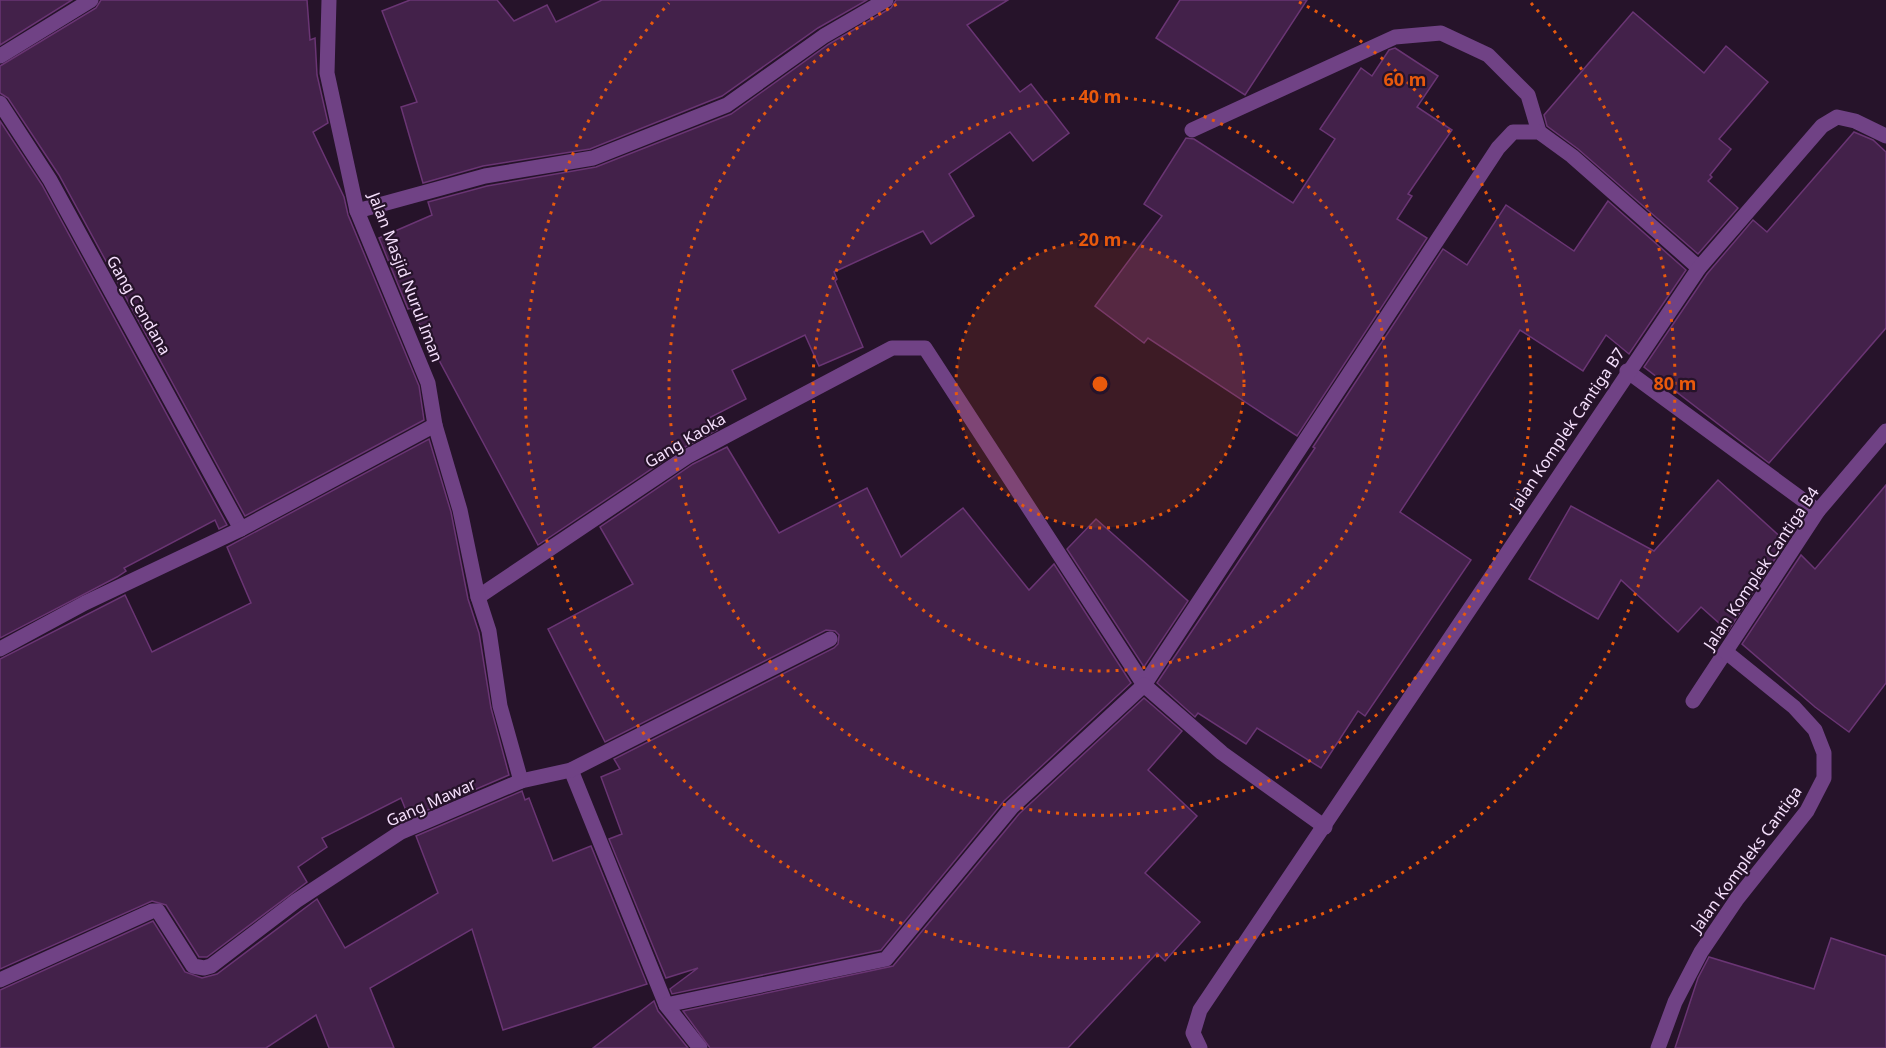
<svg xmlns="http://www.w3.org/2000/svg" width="1886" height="1048" font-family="'Noto Sans',sans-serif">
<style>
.building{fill:#43214a;stroke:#6a3574;stroke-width:1.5}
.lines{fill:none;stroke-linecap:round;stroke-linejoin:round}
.minor{stroke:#704285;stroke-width:15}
.ring{fill:none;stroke:#e8590c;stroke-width:3;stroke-dasharray:3 6}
.labels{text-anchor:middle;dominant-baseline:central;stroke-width:4.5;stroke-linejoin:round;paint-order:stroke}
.street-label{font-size:16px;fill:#f5dffc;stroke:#26132a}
.centre{fill:#e8590c;stroke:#26132a;stroke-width:3}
.ring-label{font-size:18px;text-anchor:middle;font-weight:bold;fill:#e8590c;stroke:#26132a;stroke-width:4.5;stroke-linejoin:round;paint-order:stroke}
</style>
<rect width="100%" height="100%" fill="#26132a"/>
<g class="building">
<path d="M0 0H72L0 45Z"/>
<path d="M101 0H307L310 40 315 38 317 75 328 123 313 132 344 197 348 215 419 386 424 420 245 516 59 175 8 98 0 93V66L96 8Z"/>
<path d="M410 0H497L514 21 547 5 556 22 602 0H867L818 28 722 96 590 149 483 166 423 183 401 107 417 102 382 11Z"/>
<path d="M896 0H1008L967 25 1020 92 1031 84 1069 133 1033 161 1010 132 949 174 974 216 931 244 923 231 834 272 837 279 835 281 863 347 819 366 805 335 732 370 746 399 709 418 717 430 683 448 538 545 411 308 408 309 379 238 432 215 428 202 487 186 596 167 731 114 829 44 891 8Z"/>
<path d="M1180 0H1307L1245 95 1156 38Z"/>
<path d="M1633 12 1704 73 1726 46 1768 82 1719 139 1731 149 1710 175 1712 177 1708 181 1738 208 1698 254 1578 149 1547 126 1544 115Z"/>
<path d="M1395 48 1438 76 1417 107 1452 130 1408 194 1412 196 1397 219 1427 238 1297 436 1148 338 1144 343 1095 306 1162 216 1144 204 1186 138 1194 139 1293 203 1335 139 1320 129 1361 68 1372 76 1389 50Z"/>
<path d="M0 121 42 185 227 525 219 529 215 520 124 568 126 571 117 577 0 638Z"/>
<path d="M1854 132 1873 140 1886 152V328L1769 463 1644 367 1707 274 1753 220 1767 232Z"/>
<path d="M1608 201 1686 270 1629 354 1606 335 1583 371 1520 330 1400 512 1471 560 1365 716 1358 711 1321 768 1257 728 1246 744 1198 713 1195 717 1157 683 1315 448 1313 447 1443 249 1467 265 1506 205 1574 251Z"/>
<path d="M429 439 451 512 468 599 479 633 491 708 509 775 409 818 401 798 322 838 327 847 298 867 307 882 207 957H199L166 905 152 901 0 969V659L125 595 152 652 251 603 227 547Z"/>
<path d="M727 447 779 533 867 488 901 557 963 508 1029 590 1054 564 1131 683 1004 801 881 950 672 994 670 989 698 968 666 978 609 839 622 834 601 777 620 769 614 759 834 648 838 644 839 635 835 631 826 630 605 742 548 629 633 584 600 527 693 464Z"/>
<path d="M1718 480 1786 542 1728 631 1701 607 1678 632 1621 580 1598 619 1529 579 1571 506 1654 551Z"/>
<path d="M1886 485V683L1849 732 1815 707 1742 644 1801 555 1815 569Z"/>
<path d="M1096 519 1188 601 1144 667 1067 549Z"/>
<path d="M1144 698 1182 731 1148 770 1197 816 1145 873 1200 922 1165 961 1157 953 1068 1048H710L683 1011 893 966 1019 814Z"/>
<path d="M522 791 525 800 529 798 553 861 591 846 647 984 503 1030 472 929 370 988 394 1048H329L316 1015 266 1048H0V990L153 921 185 972 202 978 217 974 317 899 345 948 438 893 416 836Z"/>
<path d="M1831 938 1886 956V1048H1675L1698 978 1709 957 1814 989Z"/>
<path d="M654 1001 658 1011 688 1048H593Z"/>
</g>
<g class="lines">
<g class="minor">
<path d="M0 56 91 0"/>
<path d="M0 103 50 180 241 529"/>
<path d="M1192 130 1395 37 1441 33 1488 55 1528 95 1539 132"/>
<path d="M357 211 485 176 593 158 727 105 824 36 886 0"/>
<path d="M1627 371 1818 511"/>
<path d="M478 597 688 456 892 348H925L1144 685 1498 148 1513 132H1539L1572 156 1699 268"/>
<path d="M0 649 85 603 241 529 435 425"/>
<path d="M1693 701 1818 511 1886 431"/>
<path d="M571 770 666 1005 700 1048"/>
<path d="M521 781 571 770 830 639"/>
<path d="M0 980 152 911H158L193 966 204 968 211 966 296 901 401 832 521 781 500 706 489 631 478 597 460 510 435 425 428 383 357 211 327 73 329 0"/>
<path d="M666 1005 886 959 1012 807 1144 685 1222 753 1325 827"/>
<path d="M1200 1048 1193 1033 1200 1010 1699 268 1822 126 1837 117 1855 121 1886 136"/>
<path d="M1658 1048 1675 1002 1701 952 1737 899 1807 811 1824 778V753L1815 730 1794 707 1726 652"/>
</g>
</g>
<circle cx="1100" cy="384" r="144" fill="#e8590c" fill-opacity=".12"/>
<g class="ring">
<circle cx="1100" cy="384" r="144"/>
<circle cx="1100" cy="384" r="287"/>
<path d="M1299 2A431 431 0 1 1 901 2"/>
<path d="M1531 3A575 575 0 1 1 669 3"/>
</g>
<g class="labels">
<g class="street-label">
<text transform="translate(406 277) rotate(69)">Jalan Masjid Nurul Iman</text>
<text transform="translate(139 305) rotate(60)">Gang Cendana</text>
<text transform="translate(1567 429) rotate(-56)">Jalan Komplek Cantiga B7</text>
<text transform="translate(685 440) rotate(-31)">Gang Kaoka</text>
<text transform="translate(1761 568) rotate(-56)">Jalan Komplek Cantiga B4</text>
<text transform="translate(431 802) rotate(-24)">Gang Mawar</text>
<text transform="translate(1746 859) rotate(-54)">Jalan Kompleks Cantiga</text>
</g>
</g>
<circle cx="1100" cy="384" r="9" class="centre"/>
<g class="ring-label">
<text x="1405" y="86">60 m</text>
<text x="1100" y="103">40 m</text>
<text x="1100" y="246">20 m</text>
<text x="1675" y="390">80 m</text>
</g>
</svg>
